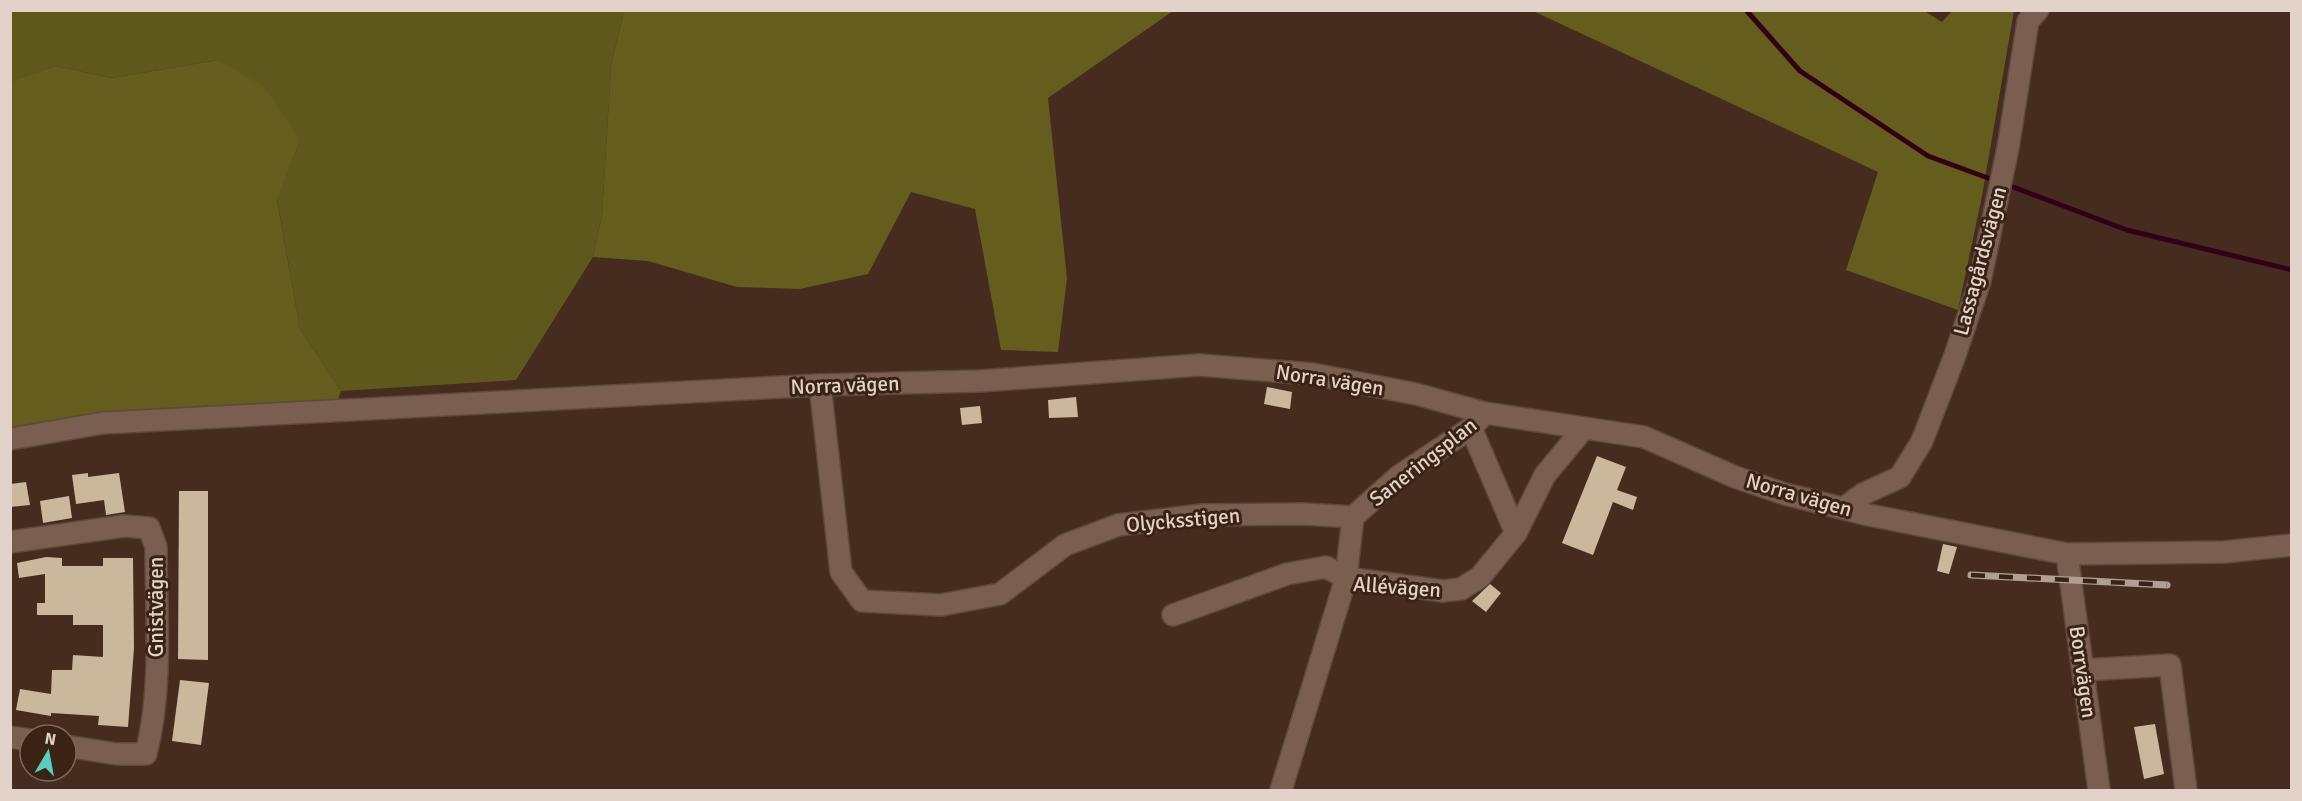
<svg xmlns="http://www.w3.org/2000/svg" width="2302" height="801" font-family="Signika,sans-serif">
<style>
.green{fill:#5f581d}
.forest{fill:#645d1e}
.lines{fill:none;stroke-linecap:round;stroke-linejoin:round}
.stream{stroke:#320118;stroke-width:5}
.building{fill:#cab79c}
.minor-casing{stroke:#5e493d;stroke-width:24}
.minor{stroke:#7a5f50;stroke-width:21}
.rail-casing{stroke:#b19e94;stroke-width:7}
.rail{stroke:#3a2215;stroke-width:4.5;stroke-dasharray:14;stroke-linecap:butt}
.labels{text-anchor:middle;dominant-baseline:central;stroke-width:6;stroke-linejoin:round;paint-order:stroke}
.street-label{font-size:21px;fill:#e2d2c9;stroke:#3a2215}
</style>
<rect width="100%" height="100%" fill="#452c1f"/>
<path class="green" d="M10 11H624L611 66 602 215 593 257 516 380 341 391 300 329 277 199 300 140 218 60 112 78 55 66 11 82Z"/>
<g class="forest">
<path d="M1923 10 1942 22 1952 11H2014L1982 196 1958 310 1846 270 1878 172 1533 11Z"/>
<path d="M624 11H1173L1048 98 1067 278 1058 352 1001 350 975 209 911 192 868 274 800 289 737 287 648 261 593 257 602 215 611 66Z"/>
<path d="M218 60 264 87 300 140 277 200 300 329 341 391 337 402 11 433 10 82 55 66 112 78Z"/>
</g>
<g class="lines">
<g class="stream">
<path d="M1746 10 1800 71 1928 156 1996 181"/>
<path d="M2005 184 2127 230 2292 270"/>
</g>
</g>
<g class="building">
<path d="M1267 387 1292 392 1290 409 1264 404Z"/>
<path d="M1076 397 1078 417 1049 418 1048 400Z"/>
<path d="M980 406 982 423 962 425 960 408Z"/>
<path d="M1597 456 1626 467 1617 490 1637 497 1633 510 1613 502 1593 555 1562 543Z"/>
<path d="M88 473V477L119 473 125 512 106 515 104 500 76 504 72 475Z"/>
<path d="M26 482 30 505 10 507V484Z"/>
<path d="M179 491H208V660L178 659Z"/>
<path d="M69 496 72 518 43 523 40 501Z"/>
<path d="M1943 544 1957 547 1949 574 1937 571Z"/>
<path d="M46 557 62 558V566H103V558H133L134 648 128 727 98 725 99 716 51 713V716L16 710 20 689 51 694 52 670H72L73 655 103 657V625H73V615H37V603H45V574L19 578 17 563Z"/>
<path d="M1490 584 1501 593 1486 612 1472 601Z"/>
<path d="M180 680 209 683 201 745 172 741Z"/>
<path d="M2155 724 2164 774 2144 779 2134 727Z"/>
</g>
<g class="lines">
<g class="minor-casing">
<g id="minor">
<path d="M820 385 841 572 862 601 941 605 1000 594 1065 545 1118 525 1202 515 1305 514 1353 517"/>
<path d="M1471 428 1516 533"/>
<path d="M10 439 103 423 820 385 980 381 1199 365 1313 374 1416 394 1485 413 1644 437 1735 477 1785 494 1869 515 2067 554 2224 552 2292 545"/>
<path d="M1844 508 1863 494 1900 477 1922 441 1954 358 1980 281 2008 148 2028 21 2038 10"/>
<path d="M10 542 124 526 149 528 156 547C156 615 163 687 146 754H117L66 746"/>
<path d="M2067 554 2099 790"/>
<path d="M1346 578 1353 517 1399 476 1471 428 1485 413"/>
<path d="M1173 615 1287 574 1326 567 1346 578"/>
<path d="M2083 670 2170 665 2186 790"/>
<path d="M10 737 30 740"/>
<path d="M1281 790 1346 578 1443 591 1461 589 1480 577 1516 533 1545 475 1584 428"/>
</g>
</g>
<use href="#minor" class="minor"/>
<g class="rail-casing">
<path id="rail" d="M1971 575 2167 585"/>
</g>
<use href="#rail" class="rail"/>
</g>
<g class="labels">
<g class="street-label">
<text transform="translate(1980 261) rotate(-75)">Lassagårdsvägen</text>
<text transform="translate(1330 380) rotate(9)">Norra vägen</text>
<text transform="translate(845 385) rotate(-2)">Norra vägen</text>
<text transform="translate(1423 462) rotate(-38)">Saneringsplan</text>
<text transform="translate(1799 495) rotate(16)">Norra vägen</text>
<text transform="translate(1183 520) rotate(-5)">Olycksstigen</text>
<text transform="translate(1397 587) rotate(4)">Allévägen</text>
<text transform="translate(156 607) rotate(-90)">Gnistvägen</text>
<text transform="translate(2083 672) rotate(82)">Borrvägen</text>
</g>
</g>
<rect width="2302" height="801" fill="none" stroke="#e2d2c9" stroke-width="24"/>
<g transform="translate(48 753) rotate(10)"><circle r="28" fill="#3a2215" stroke="#7d685d" stroke-width="1.5"/>
<path d="M0-4.5L10 22L0 15L-10 22Z" fill="#5bcebb"/>
<text y="-9" font-size="16" font-weight="bold" text-anchor="middle" fill="#e2d2c9">N</text>
</g>
</svg>
